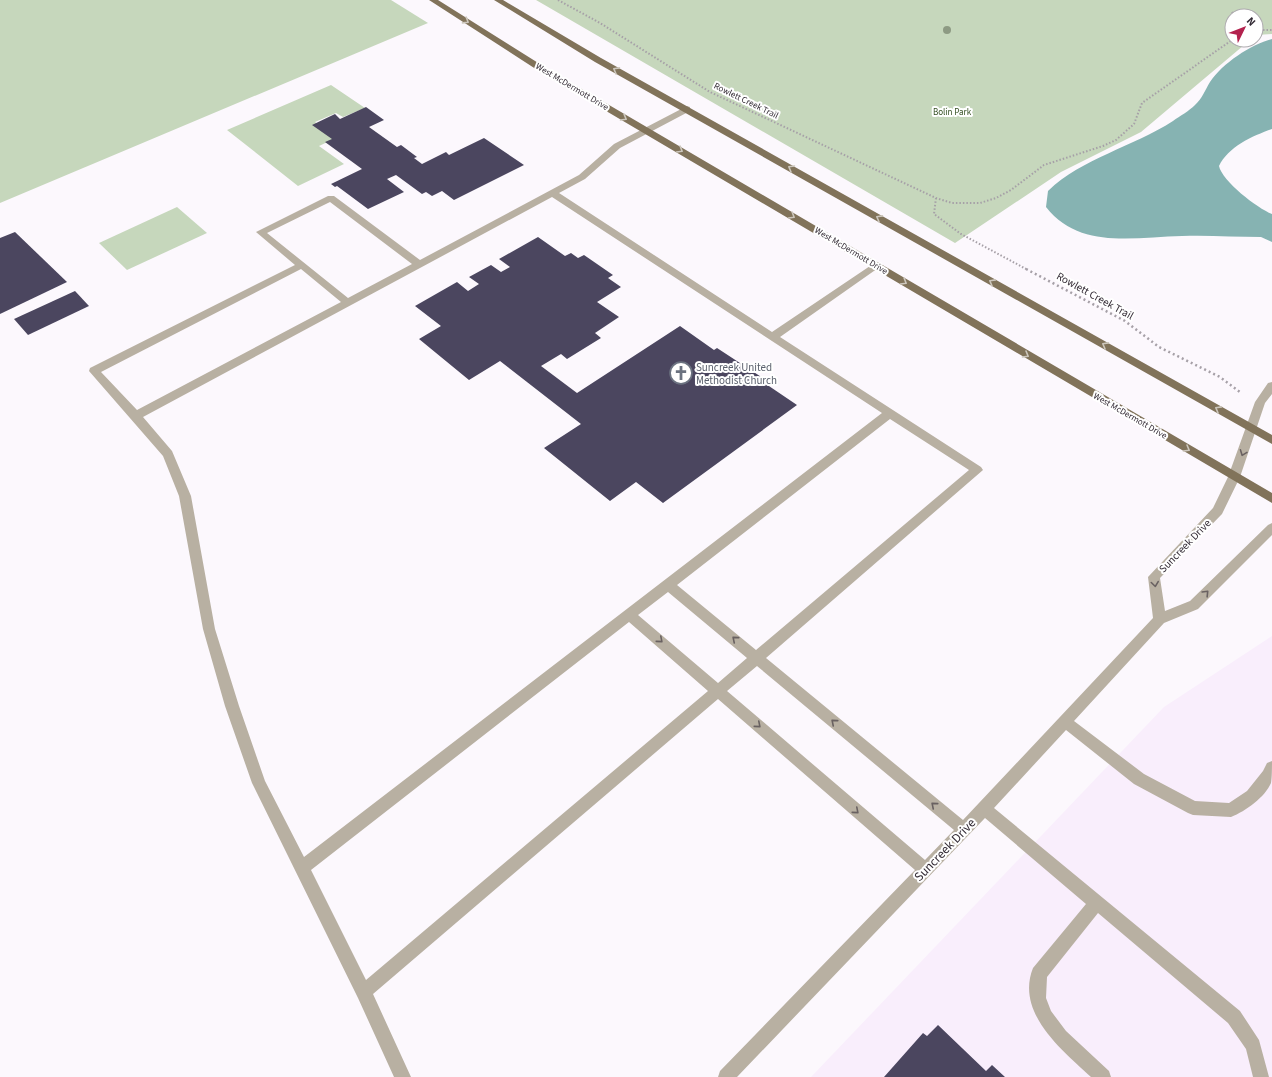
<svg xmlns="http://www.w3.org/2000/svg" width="1272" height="1077" font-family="'Source Sans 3',sans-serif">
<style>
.built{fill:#f9eefc}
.green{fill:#c6d7bc}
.water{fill:#86b3b2}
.building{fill:#4b465f}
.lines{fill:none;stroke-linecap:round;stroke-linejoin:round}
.path-far1{stroke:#a6a0a7;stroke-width:2;stroke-dasharray:1.5 2;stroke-linecap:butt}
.path{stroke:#a6a0a7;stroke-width:2.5;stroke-dasharray:2 3;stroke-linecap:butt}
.minor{fill:#b8b0a2;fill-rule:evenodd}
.major{fill:#81735a;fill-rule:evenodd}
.tree{fill:#8d9a83}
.oneway{stroke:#cdc7bd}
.oneway2{stroke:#696161}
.labels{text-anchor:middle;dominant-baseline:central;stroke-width:4;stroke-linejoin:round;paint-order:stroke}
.far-street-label{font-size:9px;fill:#342c36;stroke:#fff}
.far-park-label{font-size:9px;fill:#324d20;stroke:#fff}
.street-label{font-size:11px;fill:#342c36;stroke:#fff}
.worship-label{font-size:11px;fill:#5b616d;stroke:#fff;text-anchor:start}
.near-street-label{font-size:13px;fill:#342c36;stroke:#fff}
</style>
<rect width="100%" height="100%" fill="#fcf8fd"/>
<path class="built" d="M1272 636V1077H811L1164 707Z"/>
<g class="green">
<path d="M0 0H391L428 23 0 203Z"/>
<path d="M536 0H1272V34L1256 35V16H1232V40H1250L1141 132 1061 172 955 243Z"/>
<path d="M331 85 365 108 343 117 336 113 315 122 336 138 319 146 344 164 298 186 227 130Z"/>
<path d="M177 207 207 233 127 270 99 243Z"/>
</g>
<path class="water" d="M1272 39V129C1252 136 1228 147 1219 166 1222 181 1257 208 1272 214V242L1261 237C1235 237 1208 235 1182 236 1134 237 1080 250 1046 207L1048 191C1082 158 1133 147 1173 121 1180 116 1189 111 1195 105 1202 99 1205 90 1210 82 1223 63 1250 45 1272 39Z"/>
<g class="building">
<path d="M366 107 384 120 369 127 397 147 401 145 417 157 414 158 422 164 446 152 449 155 484 138 524 165 454 200 442 191 432 196 426 192 422 194 396 175 387 179 404 192 368 209 337 186 335 187 331 184 362 169 325 142 332 139 312 125 335 114 340 119Z"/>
<path d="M15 232 67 282 0 314V238Z"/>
<path d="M538 237 565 256 571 253 578 258 584 255 613 275 608 278 621 287 597 302 619 317 595 333 601 338 567 359 561 354 541 366 577 393 680 326 714 350 717 348 766 380 763 382 797 405 663 503 636 482 610 501 544 448 581 424 500 361 469 380 419 339 441 326 415 306 457 282 468 291 479 284 469 277 491 265 501 272 510 267 499 259Z"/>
<path d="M75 291 89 306 28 335 14 319Z"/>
<path d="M938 1025 986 1071 992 1065 1005 1077H884L923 1033 927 1036Z"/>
</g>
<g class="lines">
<g class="path-far1">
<path d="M558 0 600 23 710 92 936 198 952 203H980L996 198 1011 190 1044 165 1103 146 1116 140 1134 124 1142 103 1232 40"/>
<path d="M1232 12 1235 16"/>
<path d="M1256 30H1272"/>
<path d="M936 198 934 214 961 234 1028 270"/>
</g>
<path class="path" d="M1026 269 1125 321 1159 347 1220 377 1240 392"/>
<path class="minor" d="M687 106 690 107V111L620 148 585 179 559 193 772 332 873 264H879L881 266 780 337 981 467 983 470 766 658 963 820 1153 618 1148 577 1213 508 1228 477 1255 402 1268 383 1272 382V394L1265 403 1240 477 1222 514 1160 578 1165 611 1190 601 1268 525 1272 523V535L1198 609 1164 623 1074 721 1144 774 1195 801 1229 803 1247 791 1263 771 1267 763 1272 761C1272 767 1272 777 1271 783 1265 797 1246 811 1231 817L1193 815 1188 813 1134 784 1066 730 994 808 1240 1011 1259 1040 1269 1077H1253L1246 1049 1228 1023 1098 913 1047 977 1046 998 1051 1011 1066 1031 1109 1071 1111 1077H1091C1063 1051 1015 1013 1033 968L1086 904 985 818 737 1077H718L720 1071 915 870 718 699 373 994 411 1077H394L358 998 252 783 225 706 203 629 179 496 163 456 89 371 90 368 295 265 256 232 328 196H334L420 260 579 175 614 144ZM552 197 882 413 304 857 265 781 239 706 215 629 191 496 172 451 143 417ZM330 202 412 264 348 298 267 233ZM301 269 341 302 137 410 101 372ZM890 419 969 470 756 650 677 585ZM668 592 747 658 718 683 638 615ZM629 622 708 691 366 980 311 870ZM757 666 954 830 925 860 727 691Z"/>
<g class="major">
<path d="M429 0H438L551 71 1272 493V503L545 75Z"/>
<path d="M494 0H503L601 58 1272 435V444L595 62Z"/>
</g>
</g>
<circle class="tree" cx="947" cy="30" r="4"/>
<defs><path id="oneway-chevron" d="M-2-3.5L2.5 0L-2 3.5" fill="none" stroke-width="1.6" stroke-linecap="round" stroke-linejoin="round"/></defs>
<g class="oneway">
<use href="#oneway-chevron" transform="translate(466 21) rotate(32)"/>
<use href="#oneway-chevron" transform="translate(616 70) rotate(-151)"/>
<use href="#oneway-chevron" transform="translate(624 118) rotate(30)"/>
<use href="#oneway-chevron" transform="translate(680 150) rotate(31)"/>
<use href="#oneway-chevron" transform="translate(791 168) rotate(-150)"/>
<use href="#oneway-chevron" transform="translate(792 216) rotate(31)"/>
<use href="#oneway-chevron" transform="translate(879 218) rotate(-151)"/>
<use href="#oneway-chevron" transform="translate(904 282) rotate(31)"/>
<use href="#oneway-chevron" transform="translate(992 282) rotate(-151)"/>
<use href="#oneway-chevron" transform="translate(1105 345) rotate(-151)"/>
<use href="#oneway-chevron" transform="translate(1026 355) rotate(30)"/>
<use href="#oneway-chevron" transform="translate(1218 409) rotate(-151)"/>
<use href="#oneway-chevron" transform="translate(1187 449) rotate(30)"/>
</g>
<g class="oneway2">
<use href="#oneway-chevron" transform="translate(1243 453) rotate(111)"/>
<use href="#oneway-chevron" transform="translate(1155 584) rotate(82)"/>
<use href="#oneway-chevron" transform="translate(1206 593) rotate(-46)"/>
<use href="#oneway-chevron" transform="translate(735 639) rotate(-140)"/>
<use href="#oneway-chevron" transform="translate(660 640) rotate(41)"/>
<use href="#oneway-chevron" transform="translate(834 722) rotate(-140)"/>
<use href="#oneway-chevron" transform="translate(758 725) rotate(41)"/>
<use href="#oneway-chevron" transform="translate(934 805) rotate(-140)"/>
<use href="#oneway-chevron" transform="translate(856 811) rotate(41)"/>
</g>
<defs>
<g id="church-ring" transform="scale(1.15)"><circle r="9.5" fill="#fff" stroke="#6b7280" stroke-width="1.5"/><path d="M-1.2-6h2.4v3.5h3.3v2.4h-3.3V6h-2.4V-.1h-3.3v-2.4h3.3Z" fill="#6b7280"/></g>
</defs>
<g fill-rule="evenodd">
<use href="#church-ring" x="681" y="373"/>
</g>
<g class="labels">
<g class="far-street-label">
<text transform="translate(572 87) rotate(31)">West McDermott Drive</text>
<text transform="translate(746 101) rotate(26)">Rowlett Creek Trail</text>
<text transform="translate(851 251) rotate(31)">West McDermott Drive</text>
<text transform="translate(1130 416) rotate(30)">West McDermott Drive</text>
</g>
<g class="far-park-label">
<text x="952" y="112">Bolin Park</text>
</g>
<g class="street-label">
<text transform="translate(1095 296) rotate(29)">Rowlett Creek Trail</text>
<text transform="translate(1185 546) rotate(-46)">Suncreek Drive</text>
</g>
<g class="worship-label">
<text x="696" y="367">Suncreek United<tspan x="696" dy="13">Methodist Church</tspan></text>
</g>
<g class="near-street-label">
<text transform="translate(945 850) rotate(-46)">Suncreek Drive</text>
</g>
</g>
<g transform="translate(1244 28) rotate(47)"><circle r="19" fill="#ffffff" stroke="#aeabaf"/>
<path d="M0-3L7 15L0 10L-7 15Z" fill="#b3224e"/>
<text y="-6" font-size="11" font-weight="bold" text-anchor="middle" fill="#342c36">N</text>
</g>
</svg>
